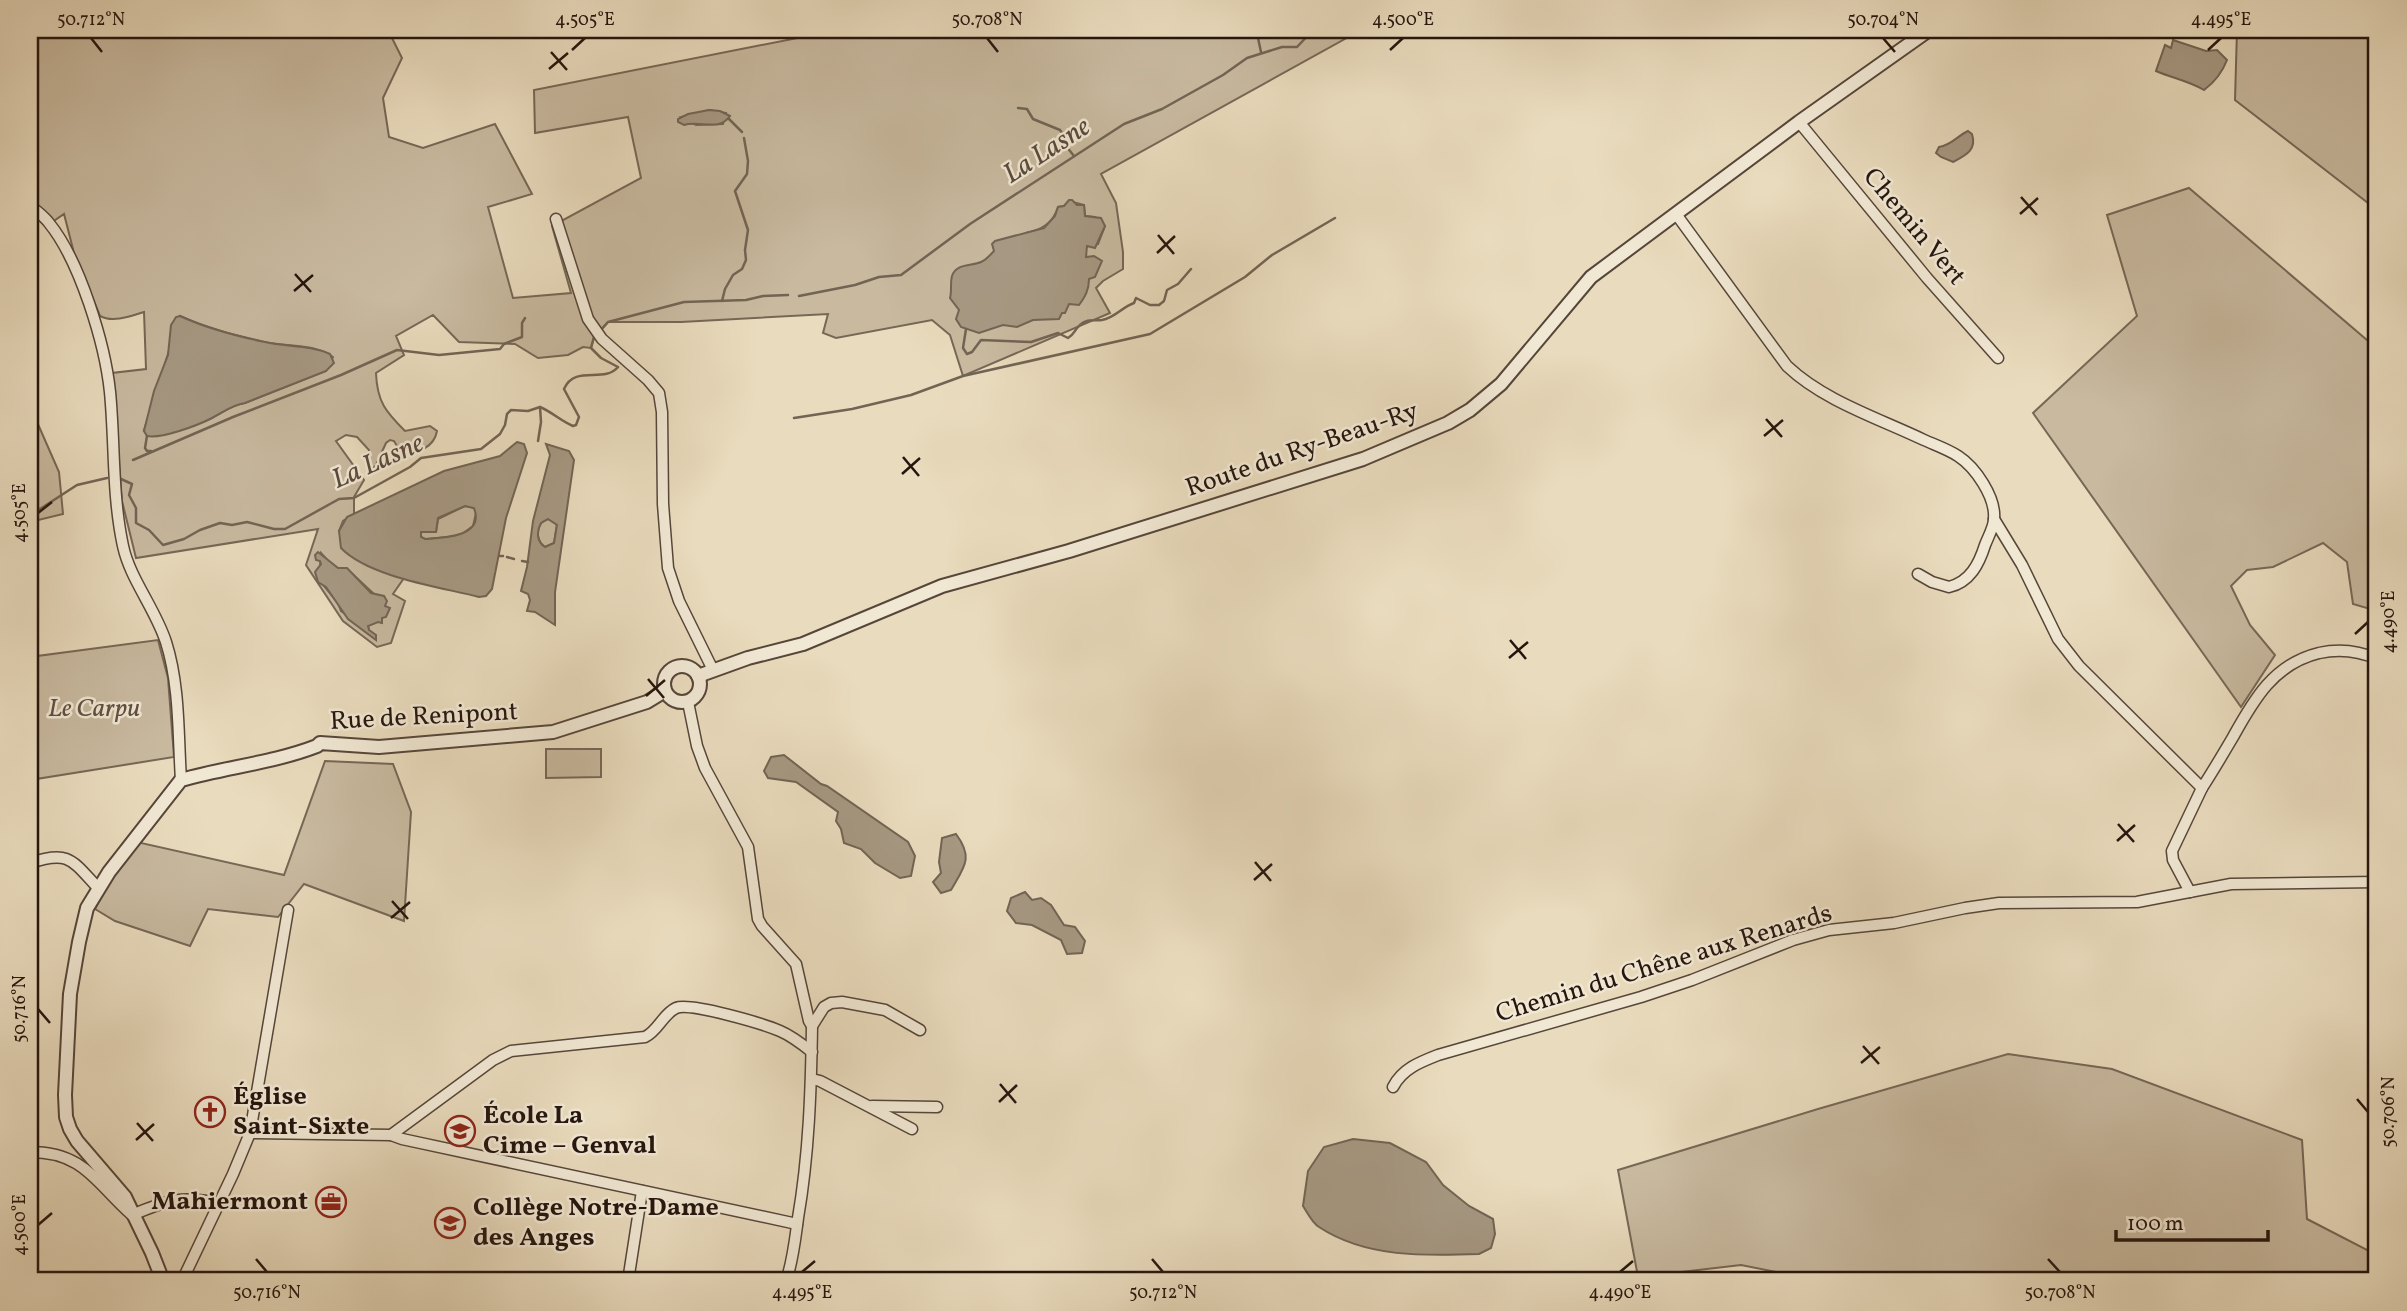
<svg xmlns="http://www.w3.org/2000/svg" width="2407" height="1311" font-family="Vollkorn,serif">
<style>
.green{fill:#c8b99f;stroke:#766756;stroke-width:2;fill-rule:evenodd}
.water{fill:#a69882;stroke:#726454;stroke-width:2;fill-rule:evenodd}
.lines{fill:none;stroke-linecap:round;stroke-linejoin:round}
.stream{stroke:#726454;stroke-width:2.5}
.minor-casing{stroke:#56463a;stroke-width:13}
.tertiary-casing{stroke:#56463a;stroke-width:16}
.minor{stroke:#f1e8d4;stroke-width:10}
.tertiary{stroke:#f1e8d4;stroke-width:12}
.ticks{fill:none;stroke:#25150e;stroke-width:2.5}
.labels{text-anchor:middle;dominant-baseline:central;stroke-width:5;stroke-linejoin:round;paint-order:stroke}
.street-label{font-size:26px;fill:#25150e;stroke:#f1e8d4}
.park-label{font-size:26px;font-style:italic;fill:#5e4e41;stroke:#f1e8d4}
.poi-label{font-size:26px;font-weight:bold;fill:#25150e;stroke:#f1e8d4;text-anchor:start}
.water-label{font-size:28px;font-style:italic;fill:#59493c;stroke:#f1e8d4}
.neatline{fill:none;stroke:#25150e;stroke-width:2.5}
.ticks-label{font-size:18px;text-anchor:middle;fill:#25150e}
</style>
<rect width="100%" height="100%" fill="#e9dbbd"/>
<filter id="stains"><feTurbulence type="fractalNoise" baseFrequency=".00286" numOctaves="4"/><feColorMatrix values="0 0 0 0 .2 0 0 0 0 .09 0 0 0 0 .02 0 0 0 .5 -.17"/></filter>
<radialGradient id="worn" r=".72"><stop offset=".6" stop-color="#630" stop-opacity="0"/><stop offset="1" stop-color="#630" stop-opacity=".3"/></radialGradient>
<g class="green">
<path d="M30 30H388L402 58 383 98 389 137 423 148 495 124 532 194 488 207 513 298 571 293 552 226 641 178 628 117 535 133 534 90 838 30H1258L1259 38 1285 34 1294 30H1361L1101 174 1116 203 1123 252V269L1103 281 1096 288 1110 313 963 376 950 335 932 320 836 338 823 333 828 314 681 322H608L594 337 591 348 583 347 568 355 538 358 515 344 459 342 433 315 396 336 404 355 376 373C377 402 386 412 405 431L430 426 437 431C434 448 418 452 403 456L394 441 390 440 386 443 375 467 371 468 368 465 369 450 357 437 346 435 336 441 364 480 354 497V514L343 521 339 531 366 565 404 578 393 594 405 601 391 643 377 647 343 621 306 565 318 529 136 558 122 501 112 373 146 369 144 312C131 316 113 323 100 316L74 253 64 214 48 225 30 211ZM709 110 726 113 723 124 696 125 681 117ZM1069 201 1084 205 1085 216 1095 217 1105 226 1098 244 1087 246 1084 251 1026 233C1042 230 1053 223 1058 207L1064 206ZM180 316C206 328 235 335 264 342 286 347 314 343 333 357L326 371 245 403C229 405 219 416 205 421 185 428 164 428 144 430ZM321 553 329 562 338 568 347 569 385 604 382 618 368 626 369 630 341 611 338 603 319 580Z"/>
<path d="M2237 30H2377V210L2235 100Z"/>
<path d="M2189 188 2367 340 2377 342V611L2353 604 2347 562 2323 543 2273 567 2247 570 2231 586 2250 625 2275 655 2241 707 2033 413 2137 316 2107 215Z"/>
<path d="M30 406 59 472 63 514 30 522Z"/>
<path d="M465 506 474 508 476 513 473 526 459 536 425 539 421 537V532H436L438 519Z"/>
<path d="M548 519 557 524 554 543 545 547C537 542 536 532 541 523Z"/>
<path d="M158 640 168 678 174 757 30 780V657Z"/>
<path d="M546 749H601V777L546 778Z"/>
<path d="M325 761 393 764 411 812 404 921 304 884 278 917 208 909 190 946 115 921 95 909 111 878 137 842 284 875Z"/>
<path d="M2008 1054 2112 1069 2302 1140 2307 1219 2377 1255V1281H1822L1741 1265 1638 1277 1618 1170 1818 1109Z"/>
</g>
<g class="water">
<path d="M2173 40 2206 51 2217 50 2227 60C2222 73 2215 82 2204 90 2189 81 2172 78 2156 71L2165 45 2171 48Z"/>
<path d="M709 110 720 111 730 116C719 132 699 120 684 125L678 122V119L688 114Z"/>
<path d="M1968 131 1972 134C1977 150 1966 155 1953 162L1941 157 1936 153 1939 147C1952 145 1957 136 1968 131Z"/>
<path d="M1069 200H1072L1077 205H1084L1085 216 1101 218 1105 226 1095 248 1087 246 1086 257 1094 256 1102 261 1095 277 1089 279C1089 290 1085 297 1079 305L1069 304 1065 313H1062L1059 319 1033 320 1017 327 1003 325 979 333 961 327 956 319 959 310 950 298C952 291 950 283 952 276 956 263 972 266 981 262 986 260 990 255 994 251L992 244 995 241 1044 228 1055 216 1058 207 1064 206Z"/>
<path d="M180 316C206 328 236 336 265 342 287 347 310 345 330 354L334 363 326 371 245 403C231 405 222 413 210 419 196 426 161 439 147 436L144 431 154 391 168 355 171 325 176 317Z"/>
<path d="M517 442 524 444 527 453 506 518 492 589 486 596 479 597C440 587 369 577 341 548L339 531 347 517 444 471 500 456ZM465 506 474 508C485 537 443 538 425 539L421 537V532H436L438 518Z"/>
<path d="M546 444 569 451 574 460 555 592V625L535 612 527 611 530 600 528 594 521 591 527 567 533 521 550 455ZM548 519 557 525 554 543 545 547C537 542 536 532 541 523Z"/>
<path d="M318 552 338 568H347L371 593 384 596 387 601 385 606 390 608 386 617 382 618V623L378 622 368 626 369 630 376 635V640L348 619 326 587 318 582 315 572 321 564 320 561 316 560 315 555Z"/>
<path d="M784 755 821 784 827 786 908 842 915 856 911 876 900 878 875 863 861 849 844 843 841 829 836 821 838 812 796 782 768 778 764 771 771 757Z"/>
<path d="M956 834C974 858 964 867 951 890L941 893 933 882 941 873 939 862 942 838Z"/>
<path d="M1025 892 1032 900 1041 898 1051 905 1064 925 1075 927 1085 941 1082 953 1067 954 1061 940 1032 925 1016 923 1007 911 1011 898Z"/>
<path d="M1353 1139 1390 1143 1426 1162 1443 1185 1469 1206 1493 1219 1495 1234 1491 1248 1479 1254C1425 1256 1366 1258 1319 1227 1312 1223 1307 1212 1303 1206L1308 1171 1324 1147Z"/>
</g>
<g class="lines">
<g class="stream">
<path d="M1258 38 1261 52"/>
<path d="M1018 108 1027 109 1033 119 1060 130 1064 136 1066 146 1074 156"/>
<path d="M729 119 742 132"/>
<path d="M799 296 855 285 879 277 901 275 970 224 1124 124 1162 109 1223 75 1247 58 1282 47H1297L1313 30"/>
<path d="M722 301 725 289 733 275 742 269 746 260 745 250 748 230 735 191 747 174 748 161 744 138"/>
<path d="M966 329 963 348 967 354 972 352 981 340 1031 342 1058 333 1068 338C1075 334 1074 330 1080 325 1087 318 1094 321 1102 320 1115 318 1122 307 1134 303L1136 298 1150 305H1159L1164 301 1167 290 1178 284 1191 269"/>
<path d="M601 330 608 322 684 302 746 300 763 296 788 295"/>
<path d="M794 418 852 409 911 395 963 376 1150 334 1245 277 1272 255 1335 218"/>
<path d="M147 436 145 448 147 451H151"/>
<path d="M538 441 541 422 540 407"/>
<path d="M133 460 233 417 341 375 397 350 439 355 500 349 504 344 522 337V323L525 318"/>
<path d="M121 479 132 484 129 495 136 508V523L149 530 163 545 184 539 200 530 220 523 232 525 247 522 274 529H285L339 499 354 498 410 467 421 458 481 449 500 434 505 425 507 414 511 410 528 411 540 407C552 412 561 421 573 426L576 425 579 417 564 389C575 364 604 384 618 367L601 358 591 348 594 337"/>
<path d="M30 508 40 509 77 485 107 478"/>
<path d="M499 556H503"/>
<path d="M507 557 514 559"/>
<path d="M522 561 528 562"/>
</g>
<g class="minor-casing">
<g id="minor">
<path d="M1799 122 1927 278 1998 358"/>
<path d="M30 205C36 211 44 216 49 223 80 261 105 344 110 392 115 444 112 495 123 546 130 579 155 608 166 642 180 686 178 735 181 780"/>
<path d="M1676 214 1787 366C1824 401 1878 418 1924 440 1935 445 1947 449 1958 456 1975 467 1996 497 1994 519 1994 527 1988 537 1985 545 1979 564 1970 582 1949 587L1932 582 1918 574"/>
<path d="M556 219 588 319 602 339 648 380 659 393 662 412 663 504 668 568 679 601 713 670"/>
<path d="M1994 519 2022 565 2058 639 2079 666 2202 788 2172 851 2173 860 2190 892"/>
<path d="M688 702 697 746 705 768 748 847 758 919 762 926 796 964 809 1021 812 1026C811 1091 809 1154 798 1218 795 1240 793 1261 786 1281"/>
<path d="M2202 788C2213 771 2223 754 2233 737 2254 699 2274 664 2319 653 2338 649 2359 651 2377 659"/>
<path d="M30 863C69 850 72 860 98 888"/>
<path d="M812 1026 824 1007 831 1003 842 1002 885 1010 920 1030"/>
<path d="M812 1079 820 1081 912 1129"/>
<path d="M1393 1087C1402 1069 1420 1062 1438 1055L1641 997 1692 980 1793 940 1829 930 1894 923 1965 908 1999 903 2137 902 2231 884 2377 882"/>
<path d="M872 1106 937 1107"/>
<path d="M250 1133 391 1135 493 1060 511 1051 645 1037C658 1031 663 1014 676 1008 690 1002 764 1024 780 1031 792 1036 802 1044 812 1052"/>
<path d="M391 1135 402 1139 797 1224"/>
<path d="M30 1152C84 1152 95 1182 132 1215 165 1201 182 1195 218 1203"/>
<path d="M182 1281 233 1174 250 1133 288 910"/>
<path d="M628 1281 642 1191"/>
</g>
</g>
<g class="tertiary-casing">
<g id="tertiary">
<circle cx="682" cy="684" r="18"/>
<path d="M698 676 748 658 803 644 942 586 1069 551 1363 459 1448 423 1470 410 1501 384 1591 277 1799 122 1929 30"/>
<path d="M163 1281 152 1253 125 1197 77 1141 70 1129 66 1117 65 1095 70 994 79 942 87 908 109 872 181 780C226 767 273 763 317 746L320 743 379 747 553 732 647 702 665 691"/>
</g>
</g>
<use href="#minor" class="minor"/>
<use href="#tertiary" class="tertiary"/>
</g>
<path class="ticks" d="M91 38 102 52M987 38 998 52M1883 38 1895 52M572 50 585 38M1390 50 1403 38M2208 50 2221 38M551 52 567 70M549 69 568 53M2021 197 2037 215M2020 214 2038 198M1158 235 1174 254M1157 253 1175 236M295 274 311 292M294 291 313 275M1766 419 1782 437M1764 436 1783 420M903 457 919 476M902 474 920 458M38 513 52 502M2355 634 2368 622M1510 640 1526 659M1509 658 1528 642M648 679 664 698M646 696 665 680M2118 824 2134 842M2117 841 2135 825M1255 862 1271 881M1254 880 1272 864M392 901 408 919M391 918 410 902M38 1009 50 1023M1863 1046 1879 1064M1861 1063 1880 1047M1000 1084 1016 1103M2357 1099 2368 1112M999 1102 1017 1085M137 1123 153 1141M136 1140 154 1124M38 1225 52 1213M256 1259 267 1272M1152 1259 1163 1272M2048 1259 2060 1272M802 1272 815 1261M1620 1272 1633 1261"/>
<defs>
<g id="church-ring" transform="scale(1.575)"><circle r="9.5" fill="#f1e8d4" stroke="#8f2418" stroke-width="1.5"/><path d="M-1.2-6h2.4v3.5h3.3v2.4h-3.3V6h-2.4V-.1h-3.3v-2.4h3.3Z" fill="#8f2418"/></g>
<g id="school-ring" transform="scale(1.575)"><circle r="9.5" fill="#f1e8d4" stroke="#8f2418" stroke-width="1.5"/><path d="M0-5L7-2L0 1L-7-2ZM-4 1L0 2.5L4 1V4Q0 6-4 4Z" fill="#8f2418"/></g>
<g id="office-ring" transform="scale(1.575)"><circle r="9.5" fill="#f1e8d4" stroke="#8f2418" stroke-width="1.5"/><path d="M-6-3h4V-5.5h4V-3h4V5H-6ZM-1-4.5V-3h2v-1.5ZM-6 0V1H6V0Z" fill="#8f2418"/></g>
</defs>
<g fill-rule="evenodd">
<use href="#church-ring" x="210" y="1112"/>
<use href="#school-ring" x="460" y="1131"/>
<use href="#office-ring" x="331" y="1202"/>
<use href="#school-ring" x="450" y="1223"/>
</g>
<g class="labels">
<g class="street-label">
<text transform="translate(1914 227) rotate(50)">Chemin Vert</text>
<text transform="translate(1302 450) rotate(-19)">Route du Ry-Beau-Ry</text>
<text transform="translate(424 717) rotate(-3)">Rue de Renipont</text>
<text transform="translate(1664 964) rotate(-17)">Chemin du Chêne aux Renards</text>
</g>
<g class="park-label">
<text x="94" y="709">Le Carpu</text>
</g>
<g class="poi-label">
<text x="233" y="1097">Église<tspan x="233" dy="30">Saint-Sixte</tspan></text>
<text x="483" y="1116">École La<tspan x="483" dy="30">Cime – Genval</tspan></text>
<text x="308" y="1202" text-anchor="end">Mahiermont</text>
<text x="473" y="1208">Collège Notre-Dame<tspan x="473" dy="30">des Anges</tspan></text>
</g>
<g class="water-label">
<text transform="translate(1047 151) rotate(-33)">La Lasne</text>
<text transform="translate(378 462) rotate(-24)">La Lasne</text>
</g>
</g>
<rect width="2407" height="1311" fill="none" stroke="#e9dbbd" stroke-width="77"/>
<path d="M2116 1230v10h152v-10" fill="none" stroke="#25150e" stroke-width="3.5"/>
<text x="2127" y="1230" font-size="21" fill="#25150e" stroke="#f1e8d4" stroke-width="5" paint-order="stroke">100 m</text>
<rect x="38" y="38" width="2330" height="1234" class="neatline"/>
<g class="ticks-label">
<text x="91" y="25">50.712°N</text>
<text x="585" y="25">4.505°E</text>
<text x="987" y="25">50.708°N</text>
<text x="1403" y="25">4.500°E</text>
<text x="1883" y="25">50.704°N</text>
<text x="2221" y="25">4.495°E</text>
<text transform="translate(19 513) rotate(-90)" y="6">4.505°E</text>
<text transform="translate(2388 622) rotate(-90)" y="6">4.490°E</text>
<text transform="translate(19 1009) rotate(-90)" y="6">50.716°N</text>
<text transform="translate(2388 1112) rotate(-90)" y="6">50.706°N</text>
<text transform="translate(19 1225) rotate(-90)" y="6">4.500°E</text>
<text x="267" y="1298">50.716°N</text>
<text x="802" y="1298">4.495°E</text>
<text x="1163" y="1298">50.712°N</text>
<text x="1620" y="1298">4.490°E</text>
<text x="2060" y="1298">50.708°N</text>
</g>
<rect width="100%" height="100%" filter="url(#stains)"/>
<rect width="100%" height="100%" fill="url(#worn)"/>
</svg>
